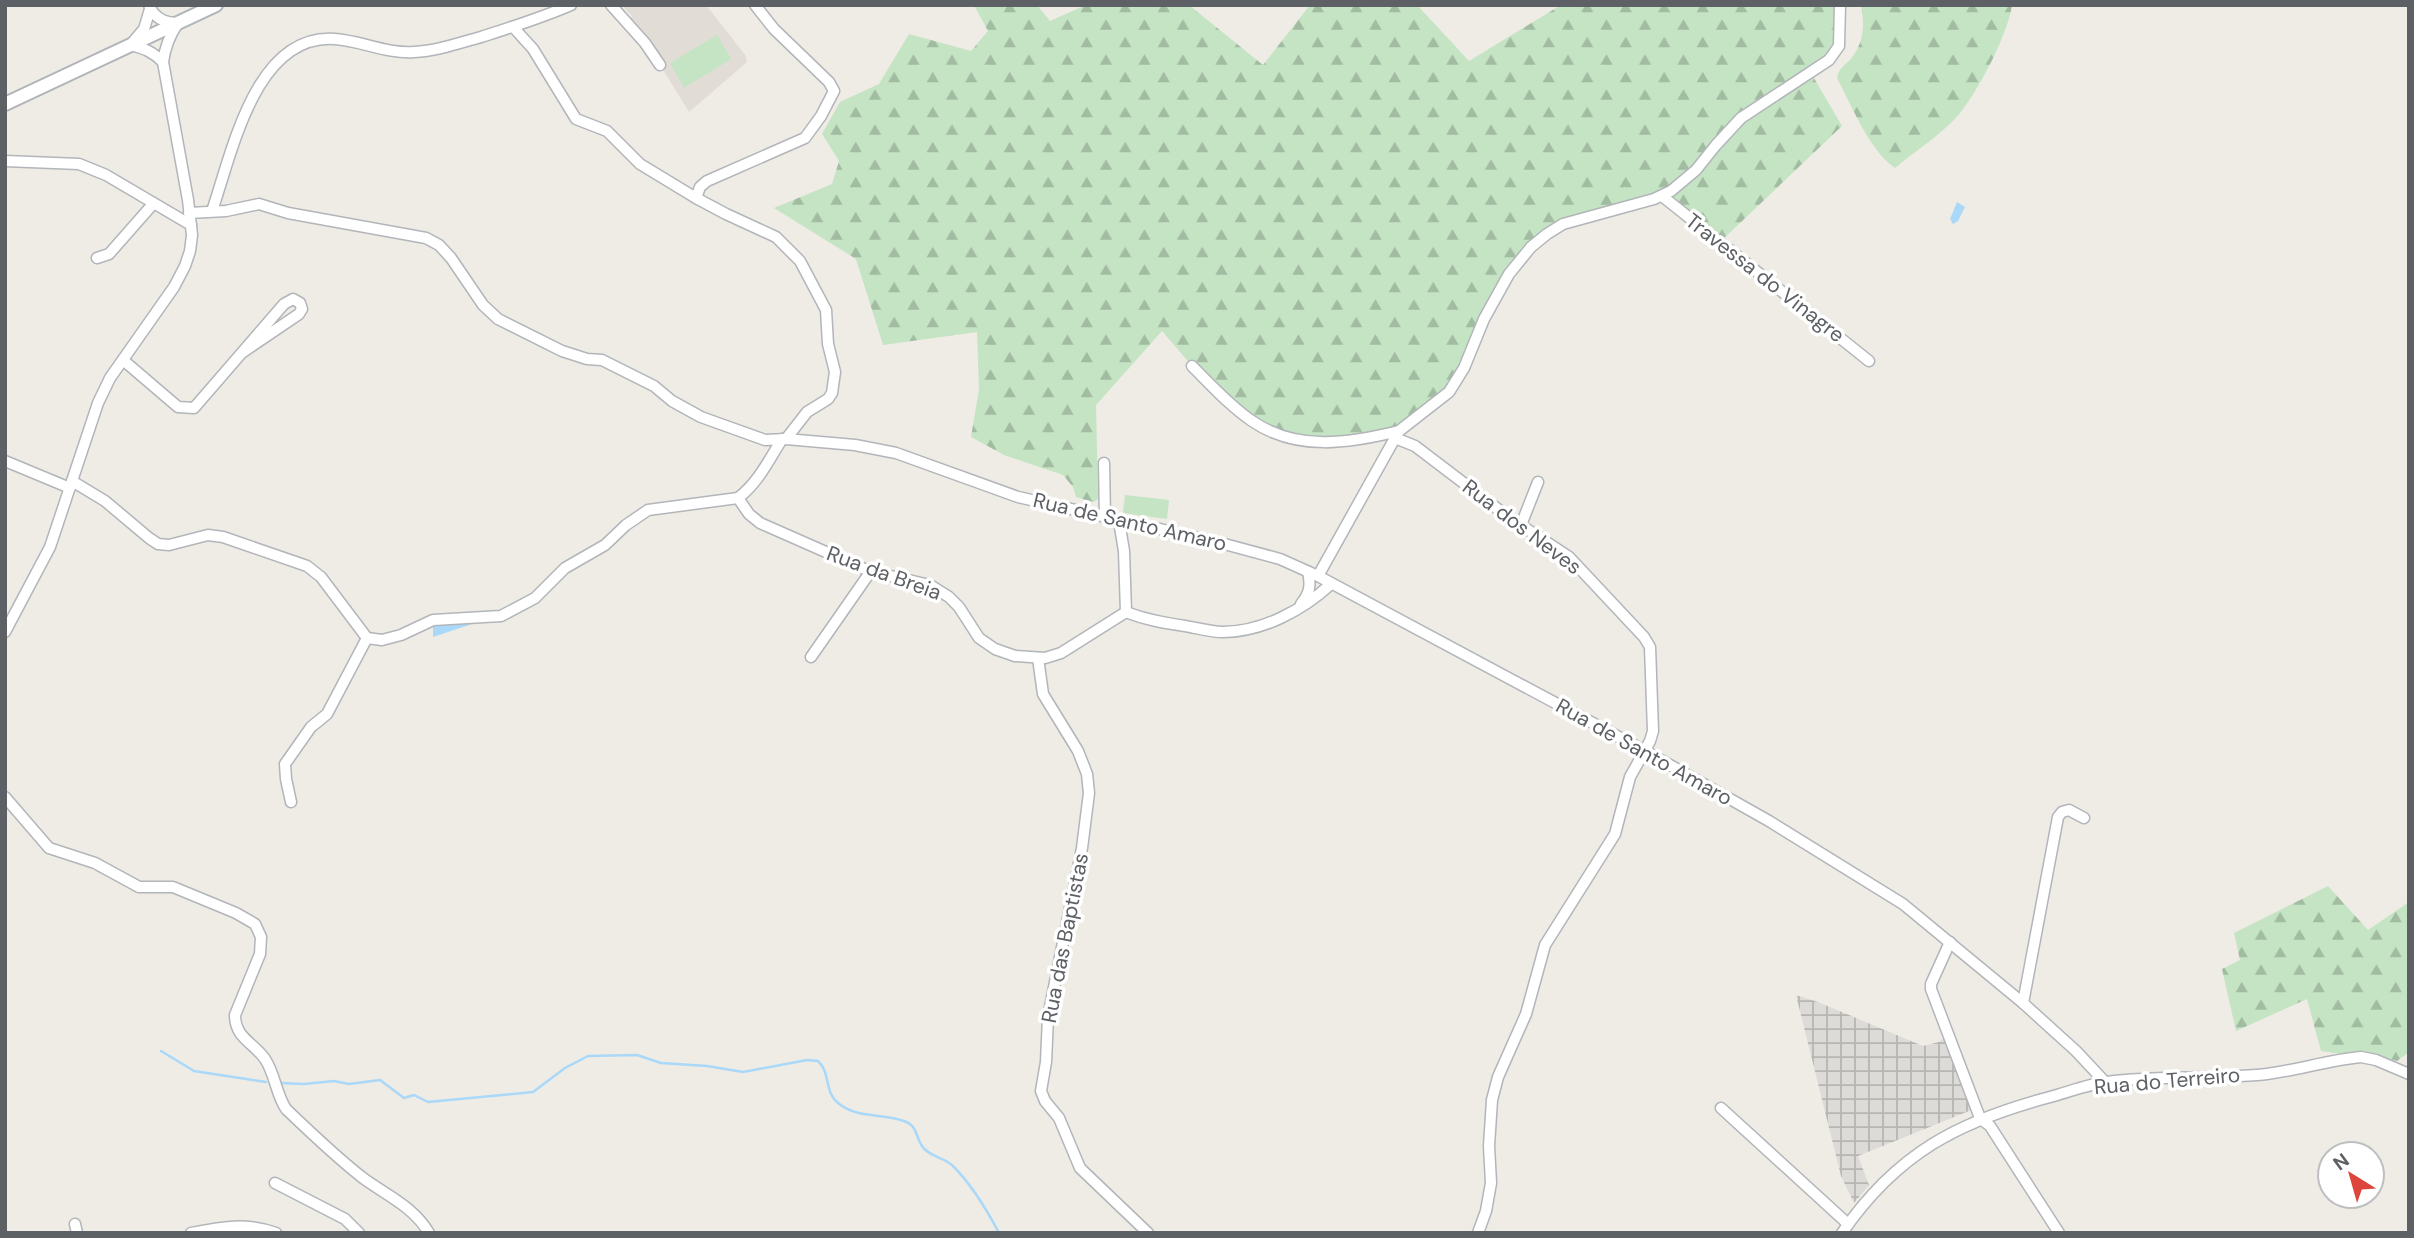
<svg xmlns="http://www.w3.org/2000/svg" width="2414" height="1238" font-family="'DM Sans',sans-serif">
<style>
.industrial{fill:url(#industrial-grid)}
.education{fill:#e1ddd6}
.grass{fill:#c4e4c3}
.forest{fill:url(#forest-firs)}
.water{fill:#aad8f9}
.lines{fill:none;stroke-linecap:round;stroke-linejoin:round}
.stream{stroke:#aad8f9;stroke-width:2.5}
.minor-casing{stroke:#b2b5b9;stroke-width:13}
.secondary-casing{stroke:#b1b4b9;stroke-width:16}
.minor{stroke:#fff;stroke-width:10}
.secondary{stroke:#fff;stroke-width:12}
.labels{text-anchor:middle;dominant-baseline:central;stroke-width:7;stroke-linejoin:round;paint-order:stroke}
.street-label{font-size:21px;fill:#5d6064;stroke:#fff}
</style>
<defs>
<pattern id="industrial-grid" width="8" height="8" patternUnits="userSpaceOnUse" patternTransform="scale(1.75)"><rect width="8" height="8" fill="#dddbd7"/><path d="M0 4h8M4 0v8" fill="none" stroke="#b6b5b2"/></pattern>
<pattern id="forest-firs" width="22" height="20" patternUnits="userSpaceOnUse" patternTransform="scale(1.75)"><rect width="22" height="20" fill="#c4e4c3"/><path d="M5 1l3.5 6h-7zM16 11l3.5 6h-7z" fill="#a2bca2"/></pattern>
</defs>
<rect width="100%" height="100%" fill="#eeece5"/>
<path class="industrial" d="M1796 995 1818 1002 1923 1046 1939 1042 1948 1035 1975 1105 1969 1111 1858 1156 1869 1185 1854 1203 1841 1176Z"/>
<path class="education" d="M622 5H706L746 56 747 62 689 112 662 68 664 62 657 57 629 20 632 16Z"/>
<g class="grass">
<path d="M717 35 731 59 684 88 670 63Z"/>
<path d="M1125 495 1169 500 1167 519 1123 513Z"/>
</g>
<g class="forest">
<path d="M974 5H1037L1050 21 1086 5H1189L1263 65 1310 5H1417L1469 61 1561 5H1840L1839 46 1811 73 1842 126 1720 242 1661 196 1547 234 1509 274 1449 392 1399 431 1316 442 1253 422 1192 366 1162 331 1096 405 1098 499 1093 502 1076 497 1073 487 1063 475 1004 455 971 437 979 389 977 332 883 345 856 259 774 208 832 184 839 161 822 134 840 102 879 84 909 34 971 51 988 31Z"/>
<path d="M1861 5H2012C2008 35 1975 98 1954 120 1936 138 1914 152 1895 168 1869 150 1852 106 1837 78 1839 68 1843 67 1850 60 1864 43 1865 26 1861 5Z"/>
<path d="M2328 886 2368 930 2409 902V1052L2397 1061 2369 1053 2341 1054 2321 1051 2307 999 2236 1031 2222 969 2240 960 2234 933Z"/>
</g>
<g class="water">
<path d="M1957 202 1965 207 1958 221 1953 224 1950 219Z"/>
<path d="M472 620V624L433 637V624Z"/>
</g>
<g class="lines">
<g class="stream">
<path d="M161 1051 194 1071 266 1082"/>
<path d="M280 1083 304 1084 334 1081 349 1084 380 1080 404 1098 414 1095 428 1102 533 1092 565 1068 588 1056 637 1055 661 1063 707 1066 743 1072 807 1060 818 1061C831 1073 824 1092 838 1103 857 1119 883 1113 904 1121 918 1126 915 1136 922 1146 929 1157 944 1157 953 1166 970 1183 988 1212 999 1233"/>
</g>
<g class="minor-casing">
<g id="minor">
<path d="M149 5C154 18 165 23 178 23"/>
<path d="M611 5 645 43 660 65"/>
<path d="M514 28 533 49 576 119 607 131 640 164 696 198 726 214 776 237 800 261 826 310 828 344 835 372 832 393 828 399 807 412 786 439"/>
<path d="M133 42 144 29 150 9"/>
<path d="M130 45C144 48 153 52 163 62"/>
<path d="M5 161 79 164 106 175 191 225"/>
<path d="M1662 196 1869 361"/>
<path d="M696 198 700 187 707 181 805 138 821 116 834 91 829 82 774 29 755 5"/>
<path d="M212 211C232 153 255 33 335 39 362 41 387 54 414 52 437 51 459 43 481 37 512 27 541 18 571 5"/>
<path d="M189 213 226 211 259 204 288 213 426 238 439 245 451 258 483 305 498 319 562 351 587 359 602 360 654 386 672 401 701 417 765 440 786 439 855 445 896 453 1018 497 1217 542 1280 559 1318 576 1645 751 1769 821 1903 904 2023 1003 2076 1051 2105 1082"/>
<path d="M97 258 109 254 153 204"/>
<path d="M123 360 178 407 194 408 284 304 293 299 300 303 302 309 299 314 243 352"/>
<path d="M1192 366C1211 385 1230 406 1252 421 1297 452 1350 443 1399 431"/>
<path d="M1395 438 1415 446 1507 516 1569 557 1644 637 1650 647 1653 731 1650 741 1630 777 1615 834 1545 945 1526 1014 1498 1077 1492 1100 1489 1146 1491 1183 1486 1211 1478 1233"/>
<path d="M5 461 70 488"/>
<path d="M1104 463 1105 518"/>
<path d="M72 481 105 501 149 538 158 544 169 545 208 535 223 537 307 566 321 577 367 638 382 640 401 635 433 620 501 616 535 598 565 568 605 545 626 525 648 510 738 498C758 483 769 460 782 439"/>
<path d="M738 498 749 514 760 523 869 571 930 585 949 597 959 607 979 638 995 649 1015 656 1045 658 1061 653 1126 612 1124 551 1119 521"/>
<path d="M1521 525 1538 482"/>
<path d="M1318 576 1395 438 1399 431 1449 392 1464 368 1484 319 1509 274 1531 247 1547 234 1563 224 1654 199 1671 191 1696 170 1716 145 1741 118 1829 60 1839 46 1840 5"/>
<path d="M1301 604C1310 593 1311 585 1308 572"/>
<path d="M1126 612C1146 620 1164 623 1185 626 1197 628 1211 632 1223 632 1262 632 1303 610 1331 584"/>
<path d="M5 632 50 547 98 403 110 378 174 287 185 266 190 251 192 235 188 200 163 62C165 47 169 36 178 23"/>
<path d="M811 657 871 571"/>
<path d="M1038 658 1043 694 1078 751 1087 774 1089 793 1082 848 1048 1017 1046 1062 1041 1091 1045 1101 1059 1118 1080 1168 1148 1233"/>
<path d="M5 797 49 848 95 863 139 887H173L236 913 255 924 261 937 260 954 235 1015C235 1038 253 1042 265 1059 275 1074 276 1094 286 1109 311 1133 336 1157 363 1178 386 1195 413 1206 429 1233"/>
<path d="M291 802 286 779 285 764 311 727 327 714 367 638"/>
<path d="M1950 942 1931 984V989L1980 1118 1990 1126 2059 1233"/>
<path d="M2023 1003 2058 817 2062 812 2069 810 2084 818"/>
<path d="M1721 1108 1848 1224"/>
<path d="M275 1183 345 1219 359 1233"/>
<path d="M75 1224 77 1233"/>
<path d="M191 1233C220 1227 247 1222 276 1233"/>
<path d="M1842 1233C1897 1153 1959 1121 2050 1097 2069 1092 2088 1084 2107 1082 2160 1075 2214 1080 2267 1074 2298 1070 2329 1060 2361 1057L2376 1060 2409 1074"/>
</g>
</g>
<g class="secondary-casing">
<path id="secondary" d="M5 104 216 5"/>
</g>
<use href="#minor" class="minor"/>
<use href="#secondary" class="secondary"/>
</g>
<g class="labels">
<g class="street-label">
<text transform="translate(1765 278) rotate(38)">Travessa do Vinagre</text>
<text transform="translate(1130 522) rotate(13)">Rua de Santo Amaro</text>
<text transform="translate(1522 527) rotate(37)">Rua dos Neves</text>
<text transform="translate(884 573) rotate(20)">Rua da Breia</text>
<text transform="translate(1644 752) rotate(29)">Rua de Santo Amaro</text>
<text transform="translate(1065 938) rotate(-79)">Rua das Baptistas</text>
<text transform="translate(2167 1081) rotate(-5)">Rua do Terreiro</text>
</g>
</g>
<rect width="2414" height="1238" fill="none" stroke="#5d6064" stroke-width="14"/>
<g transform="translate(2351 1175) rotate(323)"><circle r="33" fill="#ffffff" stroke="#bebfc1" stroke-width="2"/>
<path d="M0-5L12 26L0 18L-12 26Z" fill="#dd443b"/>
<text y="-10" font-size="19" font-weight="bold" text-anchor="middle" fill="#5d6064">N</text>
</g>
</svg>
